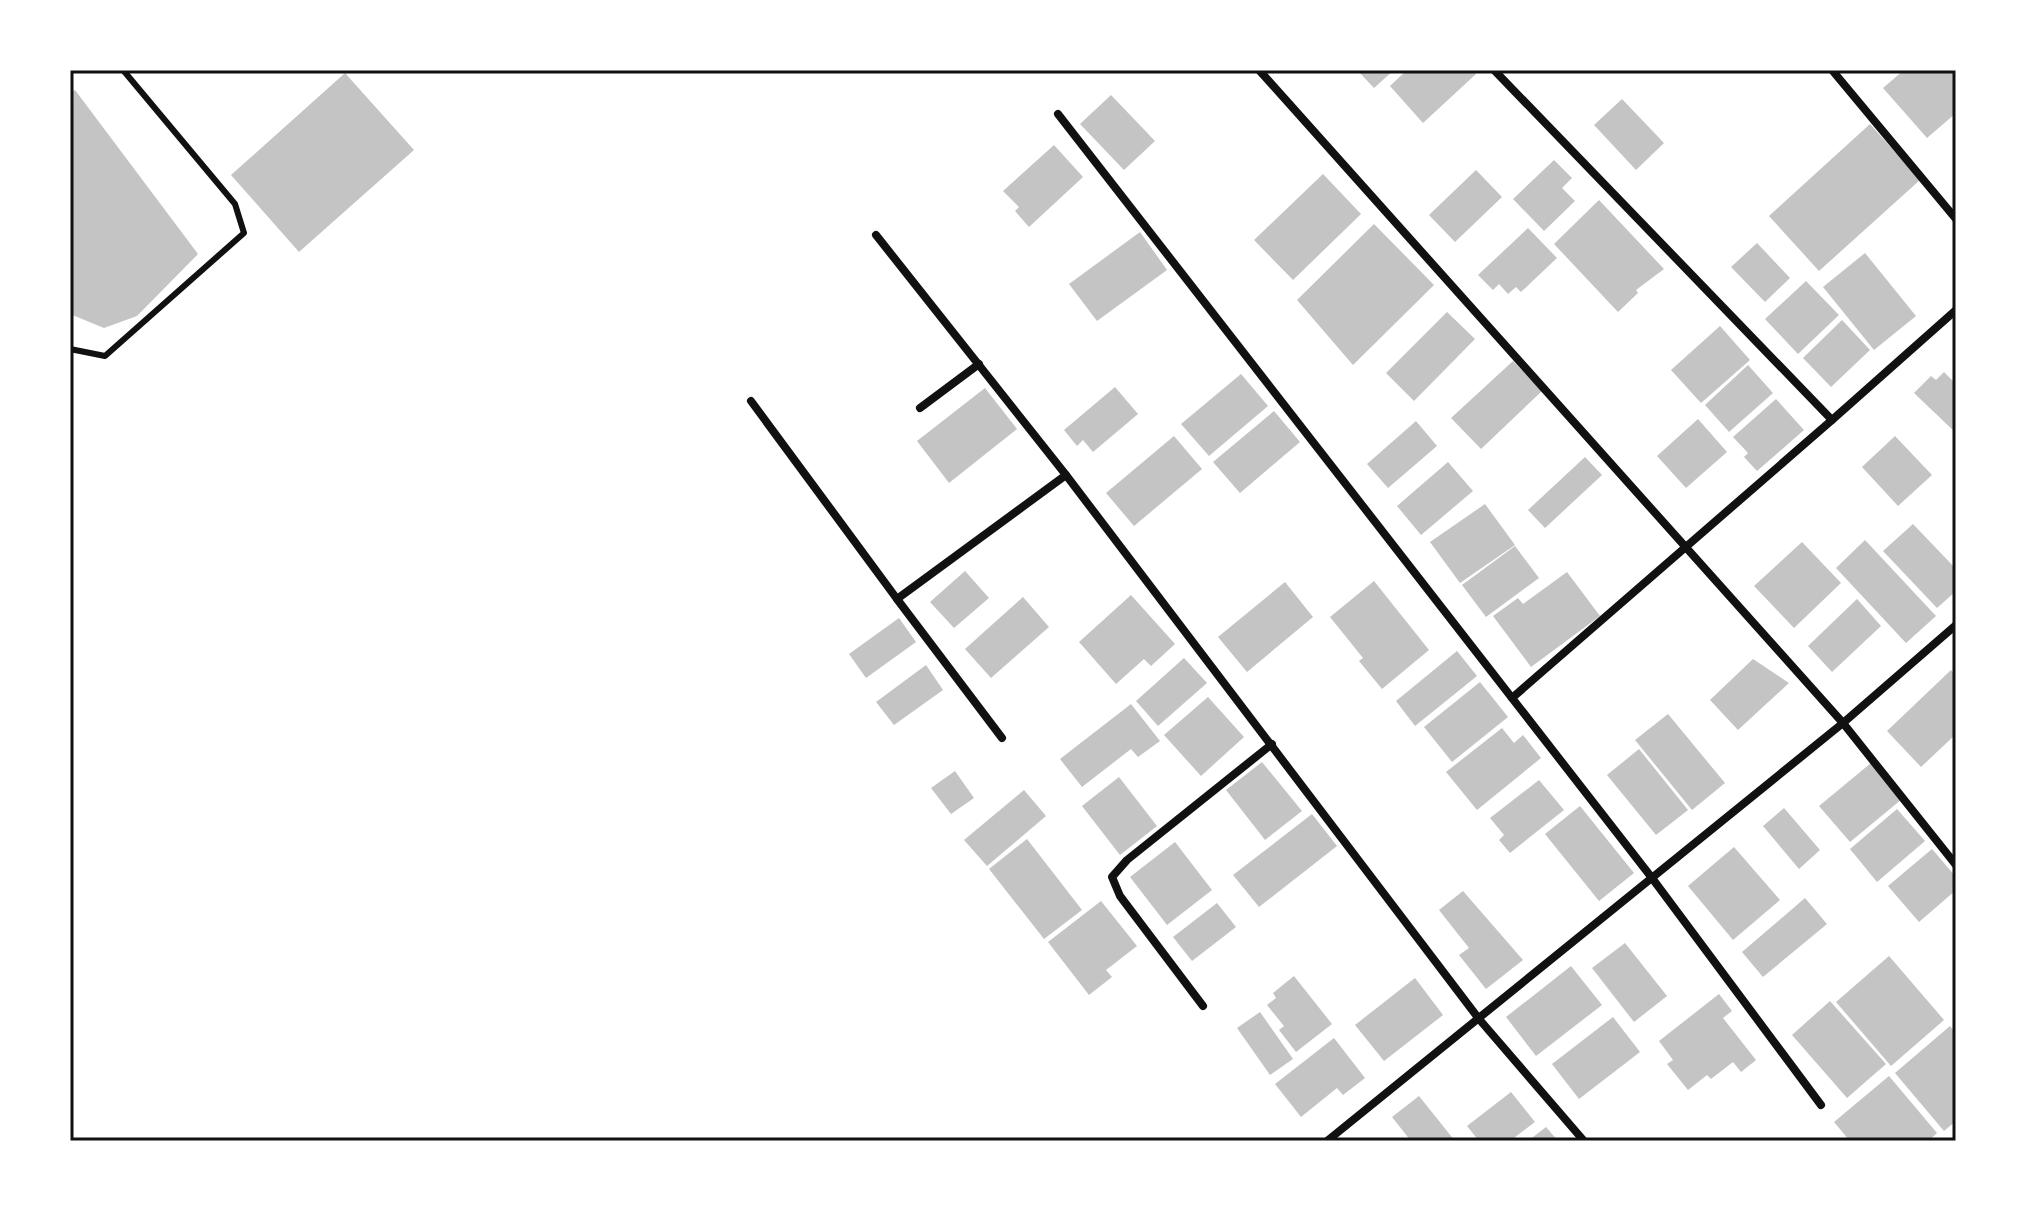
<svg xmlns="http://www.w3.org/2000/svg" width="2026" height="1211" font-family="Quicksand,sans-serif">
<style>
.building{fill:#c4c4c4}
.lines{fill:none;stroke-linecap:round;stroke-linejoin:round}
.service{stroke:#111;stroke-width:6}
.minor{stroke:#111;stroke-width:8}
.neatline{fill:none;stroke:#111;stroke-width:3}
</style>
<rect width="100%" height="100%" fill="#fff"/>
<g class="building">
<path d="M1357 70H1394L1374 88Z"/>
<path d="M1407 70H1473L1476 74 1423 123 1390 86Z"/>
<path d="M1904 70H1956V113L1927 138 1883 88Z"/>
<path d="M345 73 414 150 299 252 231 175Z"/>
<path d="M75 90 198 254 137 316 104 328 70 314V94Z"/>
<path d="M1111 95 1155 141 1124 170 1080 124Z"/>
<path d="M1622 99 1664 143 1636 170 1594 125Z"/>
<path d="M1870 124 1920 180 1819 271 1769 216Z"/>
<path d="M1054 145 1083 177 1029 227 1015 211 1019 207 1003 191Z"/>
<path d="M1554 160 1572 178 1562 188 1575 201 1544 231 1513 199Z"/>
<path d="M1476 170 1502 197 1455 242 1429 215Z"/>
<path d="M1323 174 1361 214 1293 280 1254 240Z"/>
<path d="M1599 200 1664 269 1636 290 1638 293 1618 312 1554 244Z"/>
<path d="M1374 224 1434 285 1353 365 1297 300Z"/>
<path d="M1528 228 1557 258 1521 292 1516 287 1508 294 1499 284 1493 290 1478 275Z"/>
<path d="M1140 232 1167 270 1097 321 1069 284Z"/>
<path d="M1757 243 1790 278 1765 302 1731 267Z"/>
<path d="M1865 253 1916 316 1874 350 1823 287Z"/>
<path d="M1806 281 1839 315 1798 354 1765 319Z"/>
<path d="M1447 312 1475 339 1414 401 1386 373Z"/>
<path d="M1842 320 1870 350 1831 387 1803 358Z"/>
<path d="M1720 326 1750 360 1701 403 1671 370Z"/>
<path d="M1513 361 1542 391 1481 449 1451 418Z"/>
<path d="M1748 365 1773 393 1729 432 1705 405Z"/>
<path d="M1944 372 1956 384V433L1914 393 1931 376 1936 380Z"/>
<path d="M1241 374 1268 406 1209 456 1181 424Z"/>
<path d="M1115 387 1138 414 1093 452 1083 440 1077 446 1064 430Z"/>
<path d="M985 388 1017 429 949 483 917 441Z"/>
<path d="M1776 399 1804 430 1757 471 1744 457 1748 453 1733 437Z"/>
<path d="M1274 411 1300 442 1240 493 1213 462Z"/>
<path d="M1698 419 1727 452 1686 488 1657 456Z"/>
<path d="M1416 421 1437 446 1388 488 1367 464Z"/>
<path d="M1174 436 1202 469 1134 526 1106 493Z"/>
<path d="M1895 436 1932 475 1898 506 1862 467Z"/>
<path d="M1585 457 1602 475 1545 528 1528 510Z"/>
<path d="M1448 462 1473 491 1421 535 1397 506Z"/>
<path d="M1485 504 1515 545 1460 583 1430 542Z"/>
<path d="M1913 524 1956 569V591L1937 608 1883 551Z"/>
<path d="M1865 540 1936 616 1906 643 1836 568Z"/>
<path d="M1802 542 1841 583 1794 628 1754 586Z"/>
<path d="M1515 546 1539 578 1486 617 1462 585Z"/>
<path d="M965 571 989 598 954 628 930 602Z"/>
<path d="M1567 572 1600 616 1531 667 1493 616 1518 598 1523 604Z"/>
<path d="M1374 581 1429 650 1382 689 1359 661 1363 658 1330 617Z"/>
<path d="M1285 582 1313 617 1247 672 1218 637Z"/>
<path d="M1131 595 1175 644 1151 666 1144 659 1116 684 1079 642Z"/>
<path d="M1023 597 1049 627 991 678 965 649Z"/>
<path d="M1857 599 1881 626 1832 672 1808 646Z"/>
<path d="M899 618 916 642 866 678 849 654Z"/>
<path d="M1457 651 1477 676 1415 726 1396 701Z"/>
<path d="M1184 658 1207 683 1158 726 1136 701Z"/>
<path d="M1753 659 1789 683 1738 730 1710 700Z"/>
<path d="M926 665 943 690 894 725 876 702Z"/>
<path d="M1951 670 1956 675V734L1921 767 1887 731Z"/>
<path d="M1480 682 1508 717 1452 762 1424 727Z"/>
<path d="M1208 697 1244 737 1201 776 1164 735Z"/>
<path d="M1131 704 1160 741 1138 757 1131 749 1082 787 1060 759Z"/>
<path d="M1668 714 1725 783 1692 810 1635 740Z"/>
<path d="M1502 728 1514 743 1523 735 1541 758 1477 810 1446 772Z"/>
<path d="M1639 749 1688 810 1656 835 1607 775Z"/>
<path d="M1262 762 1302 811 1265 840 1226 790Z"/>
<path d="M1871 763 1902 799 1850 842 1819 806Z"/>
<path d="M955 771 974 798 951 814 931 788Z"/>
<path d="M1119 777 1157 826 1120 855 1082 806Z"/>
<path d="M1539 780 1564 810 1510 853 1499 840 1504 835 1490 818Z"/>
<path d="M1024 790 1046 816 987 866 964 840Z"/>
<path d="M1580 806 1634 873 1599 901 1545 834Z"/>
<path d="M1784 808 1820 850 1799 869 1763 826Z"/>
<path d="M1897 809 1925 841 1877 882 1850 849Z"/>
<path d="M1312 814 1337 846 1259 907 1233 875Z"/>
<path d="M1027 839 1082 910 1044 939 989 869Z"/>
<path d="M1175 842 1212 890 1167 925 1130 877Z"/>
<path d="M1734 847 1780 900 1733 940 1688 886Z"/>
<path d="M1932 849 1956 877V890L1919 922 1888 886Z"/>
<path d="M1463 891 1523 960 1486 989 1459 955 1469 948 1439 910Z"/>
<path d="M1805 898 1827 924 1763 977 1742 952Z"/>
<path d="M1101 901 1137 946 1106 970 1112 977 1089 995 1048 942Z"/>
<path d="M1217 903 1236 927 1192 961 1173 937Z"/>
<path d="M1625 943 1667 996 1634 1022 1592 968Z"/>
<path d="M1889 956 1944 1020 1891 1066 1836 1002Z"/>
<path d="M1571 966 1602 1005 1536 1056 1506 1017Z"/>
<path d="M1294 976 1332 1024 1296 1052 1279 1030 1284 1026 1267 1005 1276 998 1273 993Z"/>
<path d="M1415 978 1443 1015 1384 1061 1355 1025Z"/>
<path d="M1719 994 1732 1011 1723 1018 1756 1060 1741 1072 1733 1062 1711 1079 1707 1075 1688 1090 1667 1064 1673 1060 1659 1041Z"/>
<path d="M1830 1001 1886 1064 1847 1098 1792 1035Z"/>
<path d="M1260 1012 1293 1059 1270 1075 1237 1028Z"/>
<path d="M1613 1017 1640 1052 1579 1099 1552 1064Z"/>
<path d="M1950 1026 1956 1033V1121L1944 1131 1895 1073Z"/>
<path d="M1334 1038 1365 1078 1343 1095 1337 1088 1301 1117 1275 1084Z"/>
<path d="M1889 1076 1937 1133 1928 1141H1850L1834 1122Z"/>
<path d="M1511 1092 1535 1122 1510 1141H1479L1467 1126Z"/>
<path d="M1419 1096 1455 1141H1411L1392 1117Z"/>
<path d="M1546 1127 1558 1141H1528Z"/>
</g>
<g class="lines">
<path class="service" d="M70 349 105 356 244 233 235 204 123 70"/>
<g class="minor">
<path d="M1259 70 1843 723 1956 865"/>
<path d="M1494 70 1832 420 1512 698"/>
<path d="M1832 70 1956 219"/>
<path d="M1058 114 1652 878 1821 1105"/>
<path d="M876 235 1066 475 1479 1019 1584 1141"/>
<path d="M751 401 897 599 1066 475"/>
<path d="M920 408 979 364"/>
<path d="M1832 420 1956 310"/>
<path d="M897 599 1002 738"/>
<path d="M1203 1006 1120 896 1112 877 1127 860 1272 744"/>
<path d="M1327 1141 1843 723 1956 625"/>
</g>
</g>
<rect width="2026" height="1211" fill="none" stroke="#ffffff" stroke-width="144"/>
<rect x="72" y="72" width="1882" height="1067" class="neatline"/>
</svg>
